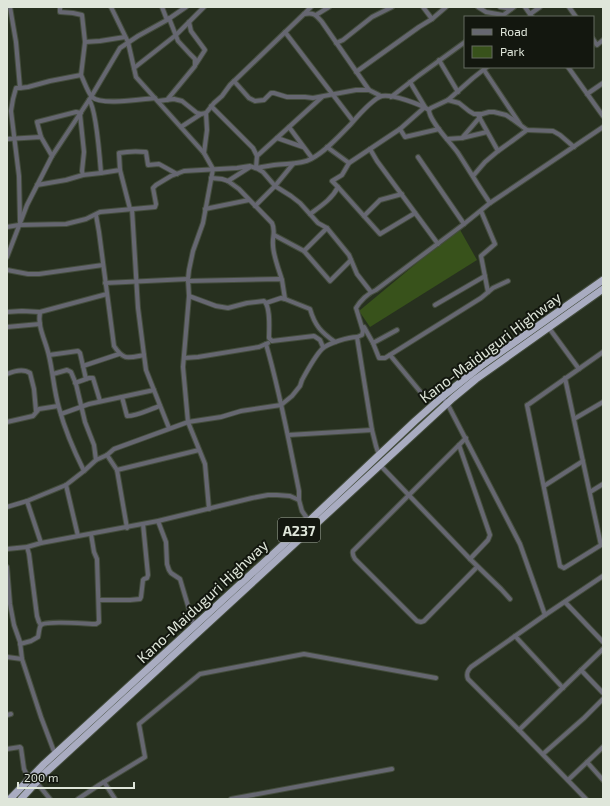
<svg xmlns="http://www.w3.org/2000/svg" width="610" height="806" font-family="'Exo 2',sans-serif">
<style>
.green{fill:#38521b}
.lines{fill:none;stroke-linecap:round;stroke-linejoin:round}
.minor-casing{stroke:#444d3d;stroke-width:6}
.trunk-casing{stroke:#444d3d;stroke-width:9}
.minor{stroke:#666771;stroke-width:4}
.trunk{stroke:#a9acc1;stroke-width:7}
.labels{text-anchor:middle;dominant-baseline:central;stroke-width:4;stroke-linejoin:round;paint-order:stroke}
.shield{fill:#13170f;stroke:#a2a89d;stroke-width:1}
.shield-label{font-size:14px;font-weight:bold;fill:#dfe6da}
.street-label{font-size:15px;fill:#dfe6da;stroke:#13170f}
</style>
<rect width="100%" height="100%" fill="#27301f"/>
<path class="green" d="M459 228 477 260 370 327 359 311Z"/>
<g class="lines">
<g class="minor-casing">
<g id="minor">
<path d="M10 7 16 42 20 88H16L13 99 11 111 19 176 20 221"/>
<path d="M60 7V12L73 13 82 15 85 42 81 75"/>
<path d="M111 7 128 42 136 77 204 153 213 169 203 223 193 251 189 270 188 279 189 296 183 367 188 422 205 464 209 509"/>
<path d="M162 7 167 20"/>
<path d="M423 7 432 19"/>
<path d="M478 7 486 12 503 15"/>
<path d="M500 7 511 9"/>
<path d="M525 7 532 17"/>
<path d="M569 7 576 17"/>
<path d="M304 14 311 7"/>
<path d="M530 14 540 7"/>
<path d="M316 15 329 7"/>
<path d="M502 16 514 7"/>
<path d="M189 22 191 31 205 50 196 64"/>
<path d="M285 32 353 121"/>
<path d="M593 39 597 45 603 40"/>
<path d="M85 42 100 41 125 37"/>
<path d="M336 43 343 40 372 17 392 7"/>
<path d="M439 60 458 92"/>
<path d="M568 67 603 116"/>
<path d="M134 68 176 35 204 7"/>
<path d="M484 70 520 124"/>
<path d="M356 72 419 27 432 19 446 7"/>
<path d="M234 81 249 98 255 101 264 100 271 93H274L287 97H305L313 98 356 90H369"/>
<path d="M20 88 28 87 50 81 81 75C84 81 88 93 92 97 101 106 142 99 155 98"/>
<path d="M587 94 603 83"/>
<path d="M391 97 418 76 465 42"/>
<path d="M89 100C96 108 100 160 101 173L120 170 119 153C129 151 137 151 146 152L148 165 159 164 177 174"/>
<path d="M167 100 195 66V59L190 54 178 41 169 18"/>
<path d="M448 100 473 78 487 67"/>
<path d="M158 101 174 99 182 101 197 113 201 114 206 113 214 103 222 96 230 85 304 14C314 12 316 15 322 22L369 90 381 96"/>
<path d="M211 106 253 148 257 156 256 168C262 167 268 166 274 165 286 163 300 165 311 159 326 151 338 137 350 125 357 117 372 99 382 96 392 94 420 104 429 110"/>
<path d="M181 127 201 114"/>
<path d="M289 127 312 158"/>
<path d="M400 129 425 107 410 82"/>
<path d="M41 137 37 122 76 112 81 113"/>
<path d="M277 138 303 147"/>
<path d="M462 138 480 117"/>
<path d="M7 139 41 137 52 156"/>
<path d="M447 139 462 138 487 132"/>
<path d="M327 147 349 163"/>
<path d="M370 149 400 129 405 137 439 129"/>
<path d="M498 151 512 141 527 130"/>
<path d="M204 153 207 130 206 113"/>
<path d="M257 156 322 97"/>
<path d="M418 157 464 224"/>
<path d="M120 170 130 209"/>
<path d="M83 175 101 173"/>
<path d="M473 176 485 162 498 151 478 115"/>
<path d="M211 178 222 179 228 181 239 189 272 223C276 231 272 237 273 245 273 255 279 270 282 280"/>
<path d="M228 181 250 167"/>
<path d="M37 185 66 180 83 175 82 171 84 152 80 114"/>
<path d="M338 187 380 234 415 213"/>
<path d="M490 203C479 187 469 170 458 153 451 143 429 121 429 110L431 108 448 100 459 103 469 111 474 114H482L489 112H494L506 115 512 119 527 130 553 131 560 135 574 147"/>
<path d="M255 206 275 186 293 164"/>
<path d="M132 209 138 308 144 355 146 370 169 428"/>
<path d="M205 209 249 200"/>
<path d="M481 211 495 244 481 256 488 292"/>
<path d="M310 214C321 206 332 199 338 187L332 181 342 175 349 163 370 149 377 161 438 244"/>
<path d="M96 215 99 232 114 346C124 361 128 358 144 355"/>
<path d="M364 216 380 200 402 194"/>
<path d="M7 227 19 225 66 224 86 219 100 212 155 207 156 204 153 188 156 185 171 176 184 171 237 168 250 166 258 169 263 172 275 186 291 196 300 203 318 223 327 228 349 255 357 274 371 292"/>
<path d="M274 235 304 251 327 228"/>
<path d="M304 251 330 281 351 260"/>
<path d="M7 257 27 205 52 156 91 97 120 48 138 36 167 20 186 7"/>
<path d="M7 270 28 274H39L103 265"/>
<path d="M188 281 280 279 282 280 285 299"/>
<path d="M105 283 188 279"/>
<path d="M189 296 216 306 228 308 247 303 264 301C271 307 269 329 269 338L272 341 314 336 320 340 323 347"/>
<path d="M266 303 281 298 285 299 310 309C315 326 321 332 335 342"/>
<path d="M435 305 485 276"/>
<path d="M7 312 22 311 40 312"/>
<path d="M7 327 40 324"/>
<path d="M364 327 373 343 397 330"/>
<path d="M549 328 579 369"/>
<path d="M357 337 362 335 363 331 356 308C360 301 368 293 376 290L464 224 490 203 603 127"/>
<path d="M373 343 379 358H385L481 298 493 288 508 281"/>
<path d="M266 344C280 392 289 442 299 491V500L302 511 309 521"/>
<path d="M49 355 78 351 80 353 86 379"/>
<path d="M390 355 423 395"/>
<path d="M184 358 198 357 259 347 268 343"/>
<path d="M83 366 119 354"/>
<path d="M7 374C14 371 23 368 30 373L34 389 36 411"/>
<path d="M53 374 67 370 71 372 76 384 85 422 94 445 96 460"/>
<path d="M565 378 601 545 564 568 560 566 527 405 529 404 603 352"/>
<path d="M75 383 89 378H93L100 401"/>
<path d="M122 397 127 416C138 416 150 409 160 406"/>
<path d="M442 397 447 403 520 544 545 615"/>
<path d="M61 414 89 404 154 390"/>
<path d="M574 419 603 402"/>
<path d="M7 422 33 416 39 409 58 406"/>
<path d="M288 435 372 430"/>
<path d="M466 438 353 551C352 554 353 556 355 559L417 621 421 622 424 621 477 567"/>
<path d="M459 445 490 535 488 540 470 559"/>
<path d="M107 455 117 470 127 528"/>
<path d="M380 465 470 559 501 589 510 599"/>
<path d="M117 470 199 450"/>
<path d="M84 471C74 451 65 430 59 408 54 391 53 373 49 356 46 341 37 327 40 312L107 294"/>
<path d="M66 485 78 536"/>
<path d="M544 486 583 461"/>
<path d="M590 492 603 484"/>
<path d="M27 501 41 543"/>
<path d="M7 507 27 501 66 485 84 471 96 460 107 455 114 449 188 422 221 417 241 411 281 405 292 396 300 386 302 380C307 371 315 356 322 349 328 343 349 337 357 337L372 430 376 446 379 455"/>
<path d="M158 521 166 542 167 564 169 570 171 573 180 579 194 626"/>
<path d="M27 547 29 554 37 616 39 622 41 625"/>
<path d="M7 549 27 547 41 543 158 521 252 498 268 495H277L290 496 299 500"/>
<path d="M7 567 10 604 14 625 20 642 22 659 41 717 55 754"/>
<path d="M99 600H130L140 599 141 597 143 580 144 579 147 578 148 575 143 524"/>
<path d="M565 602 603 642"/>
<path d="M515 636 563 688"/>
<path d="M20 644 31 641 38 637C39 634 39 627 41 625 47 620 87 624 96 624L99 622 97 559 94 552 91 534"/>
<path d="M7 657 22 659"/>
<path d="M581 670 603 693"/>
<path d="M7 715 11 714"/>
<path d="M519 730 603 649"/>
<path d="M7 749 20 747 21 748 24 769 29 779"/>
<path d="M543 754 584 718 603 699"/>
<path d="M587 762 603 780"/>
<path d="M568 780 603 747"/>
<path d="M104 782 115 799"/>
<path d="M37 783 50 799"/>
<path d="M78 799 99 785 145 757 139 724 200 674 304 654 436 678"/>
<path d="M231 799 392 769"/>
<path d="M586 799 519 730 468 679C466 674 467 671 471 667L545 615 603 576"/>
</g>
</g>
<g class="trunk-casing">
<g id="trunk">
<path d="M10 799 44 764 309 521 415 421 442 397 481 366 603 280"/>
<path d="M21 799 43 775 453 398 476 379 603 289"/>
</g>
</g>
<use href="#minor" class="minor"/>
<use href="#trunk" class="trunk"/>
</g>
<g class="labels">
<rect class="shield" x="278" y="518" width="42" height="24" rx="3"/>
<g class="shield-label">
<text x="299" y="530">A237</text>
</g>
<g class="street-label">
<text transform="translate(490 347) rotate(-37)">Kano-Maiduguri Highway</text>
<text transform="translate(202 601) rotate(-43)">Kano-Maiduguri Highway</text>
</g>
</g>
<rect width="610" height="806" fill="none" stroke="#dfe6da" stroke-width="16"/>
<rect x="464" y="16" width="130" height="52" fill="#13170f" stroke="#656a60"/>
<rect x="472" y="29" width="20" height="6" fill="#666771" stroke="#656a60"/>
<text x="500" y="36" font-size="12" fill="#dfe6da">Road</text>
<rect x="472" y="46" width="20" height="12" fill="#38521b" stroke="#656a60"/>
<text x="500" y="56" font-size="12" fill="#dfe6da">Park</text>
<path d="M18 782v6h116v-6" fill="none" stroke="#dfe6da" stroke-width="2"/>
<text x="24" y="782" font-size="12" fill="#dfe6da" stroke="#13170f" stroke-width="3" paint-order="stroke">200 m</text>
</svg>
